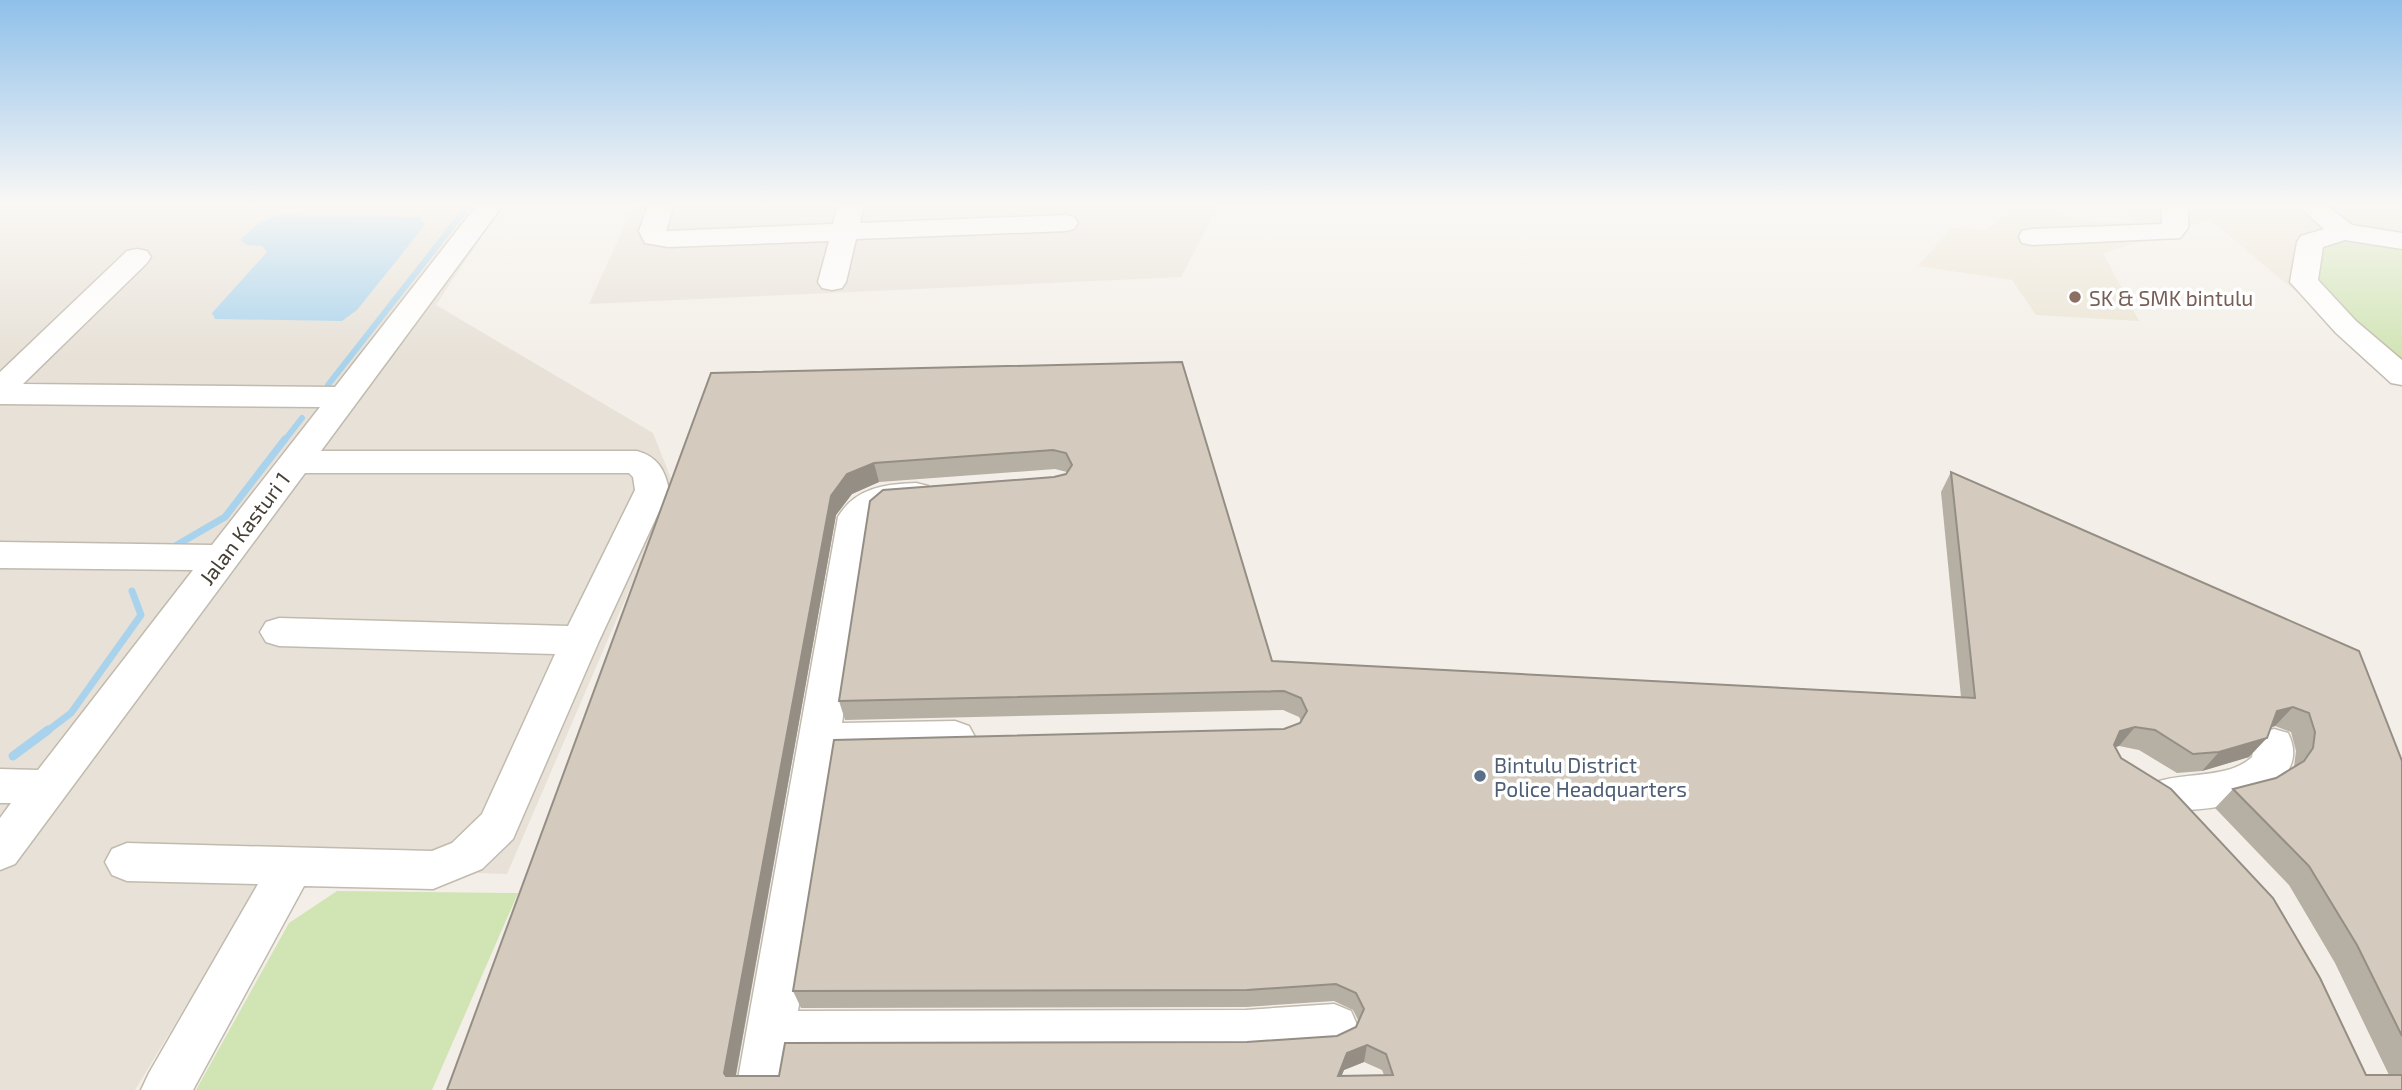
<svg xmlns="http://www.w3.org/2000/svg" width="2402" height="1090" font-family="'Exo 2',sans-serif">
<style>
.residential{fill:#e7e1d7}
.education{fill:#ebe4d3}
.green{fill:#d0e4b4}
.water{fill:#a9d3ec}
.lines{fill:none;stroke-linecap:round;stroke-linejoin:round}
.stream-far2{stroke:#a9d3ec;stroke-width:6}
.stream-far1{stroke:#a9d3ec;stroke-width:7}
.stream{stroke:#a9d3ec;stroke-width:9}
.minor-casing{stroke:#c1baae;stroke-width:3}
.minor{fill:#fff;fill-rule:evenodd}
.wall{fill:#b6afa3;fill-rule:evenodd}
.shaded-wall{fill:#948e85}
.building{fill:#d4cbbe;stroke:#948e85;stroke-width:2;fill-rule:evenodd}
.education-dot{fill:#8d6e63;stroke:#fff;stroke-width:2.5}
.service-dot{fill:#5c6f8a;stroke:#fff;stroke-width:2.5}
.labels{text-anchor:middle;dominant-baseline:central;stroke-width:7;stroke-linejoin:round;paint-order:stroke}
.education-label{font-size:21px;fill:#785e54;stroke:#fff;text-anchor:start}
.street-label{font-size:21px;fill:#464037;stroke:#fff}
.service-label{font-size:21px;fill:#4e5e75;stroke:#fff;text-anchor:start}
</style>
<rect width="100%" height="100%" fill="#f3efe8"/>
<g class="residential">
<path d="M0 205H553L501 207 436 305 653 433 674 486 507 874 271 866 135 1090H0Z"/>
<path d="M634 205H1219L1181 277 589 304Z"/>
</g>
<path class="education" d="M2020 205H2041L2079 220 2136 224 2122 205H2402V380L2210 220 2103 253 2139 321 2036 315 2012 280 1918 266 1952 228 1985 230Z"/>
<g class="green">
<path d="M2362 237 2402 241V387L2315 309 2316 243Z"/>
<path d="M337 891 518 893 432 1090H196L289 923Z"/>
</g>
<path class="water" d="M278 215 420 217 425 225 357 310 342 321 215 319 212 313 267 252 262 246 247 245 240 240 260 222Z"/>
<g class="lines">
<g class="stream-far2">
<path d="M328 385 469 205"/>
<path d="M284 441 302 418"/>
</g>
<g class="stream-far1">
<path d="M170 549 225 517 285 439"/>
<path d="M46 732 71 713 141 615 132 591"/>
</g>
<path class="stream" d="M13 756 48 730"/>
<g class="minor-casing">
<g id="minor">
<path d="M477 205H503L321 451H637C658 457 665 470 669 490L599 641 513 839 482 869 433 889 304 886 193 1090H141L149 1073 258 884 127 881 112 875 105 862 112 849 127 843 432 851 452 843 482 814 555 654 279 646 266 642 260 632 266 622 279 618 568 626 635 490 633 477 629 473H305L15 864 0 870V818L11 803H0V769L38 770 193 570 0 568V542L212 545 320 407 0 404V372L127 251 137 249 147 251 151 257 147 263 23 384 335 387Z"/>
<path d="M648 205H674L666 231H668L833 224 838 205H864L860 223 1065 215 1074 217 1078 223 1074 229 1065 231 856 239 846 282 842 288 832 290 822 288 818 282 829 241 668 247 645 243 639 231Z"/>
<path d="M2162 205H2188V228L2180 238 2032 245 2022 243 2019 237 2022 231 2032 229 2162 224Z"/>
<path d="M2297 205H2326L2352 225 2402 233V249L2345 240 2323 247 2318 280 2356 321 2402 360V385L2391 383 2336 333 2290 282 2297 242 2301 236 2324 229Z"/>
<path d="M916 483 928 486 933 494 928 502 889 508 872 520 842 723 955 721 969 726 975 737 969 748 955 753 838 756 798 1011 1246 1010 1334 1004 1351 1011 1358 1027 1351 1043 1334 1050 1246 1056 791 1057 786 1090H736L838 517C855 488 885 484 916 483Z"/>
<path d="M2274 729 2288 733C2320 796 2195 820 2156 806L2150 794 2156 782C2185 772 2229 779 2252 757L2254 745 2260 733Z"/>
</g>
</g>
<use href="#minor" class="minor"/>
</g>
<path class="wall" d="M1182 362 1272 661 1961 697 1941 492 1951 472 2402 761V1090H447L711 373ZM1055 469 1067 472 1066 474 1054 477 839 701 845 720 1283 710 1299 717 1301 721 1300 723 1284 729 793 991 801 1008 1246 1007 1334 1001 1353 1010 1359 1022 1356 1027 1337 1036 779 1076H736L836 515 852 494 879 482ZM2275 726 2291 732 2296 751 2294 767 2276 778 2233 789 2215 808 2289 885 2335 963 2389 1075H2366L2121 758 2115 747 2119 746 2139 750 2177 773 2202 771 2249 757 2271 728ZM1364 1062 1382 1070 1384 1075 1341 1076 1344 1070Z"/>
<g class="shaded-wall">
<path d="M874 463 879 482 852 494 836 515 733 1090 724 1073 831 496 847 474Z"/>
<path d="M2293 707 2275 726 2259 730 2277 711Z"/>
<path d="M2135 727 2119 746 2105 750 2120 731Z"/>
<path d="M2267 738 2249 757 2202 771 2219 752Z"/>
<path d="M1367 1045 1364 1062 1344 1070 1336 1090 1338 1076 1347 1053Z"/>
</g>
<path class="building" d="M1182 362 1272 661 1975 698 1951 472 2359 651 2402 761V1036L2357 945 2309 866 2233 789 2276 778 2304 761 2313 748 2315 732 2309 713 2293 707 2277 711 2267 738 2219 752 2193 754 2155 730 2135 727 2120 731 2114 745 2121 758 2171 789 2273 898 2320 978 2366 1075H2402V1090H447L711 373ZM1053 450 1066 453 1072 465 1066 474 1054 477 883 490 870 501 839 701 1284 691 1301 698 1307 711 1300 723 1284 729 834 740 793 991 1247 990 1336 984 1356 993 1364 1009 1356 1027 1337 1036 1247 1042 785 1043 779 1076H726L724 1073 831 496 847 474 874 463ZM1367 1045 1386 1054 1393 1075 1338 1076 1347 1053Z"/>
<linearGradient id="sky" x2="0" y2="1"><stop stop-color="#8fc0ea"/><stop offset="0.57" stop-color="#faf8f5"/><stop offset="1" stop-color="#faf8f5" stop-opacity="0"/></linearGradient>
<rect width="2402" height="358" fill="url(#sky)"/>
<circle class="education-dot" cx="2075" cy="297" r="7"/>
<circle class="service-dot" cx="1480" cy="776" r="7"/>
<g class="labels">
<g class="education-label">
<text x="2089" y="297">SK &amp; SMK bintulu</text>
</g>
<g class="street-label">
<text transform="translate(244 528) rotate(-53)">Jalan Kasturi 1</text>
</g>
<g class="service-label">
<text x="1494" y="764">Bintulu District<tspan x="1494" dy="24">Police Headquarters</tspan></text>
</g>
</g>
</svg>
